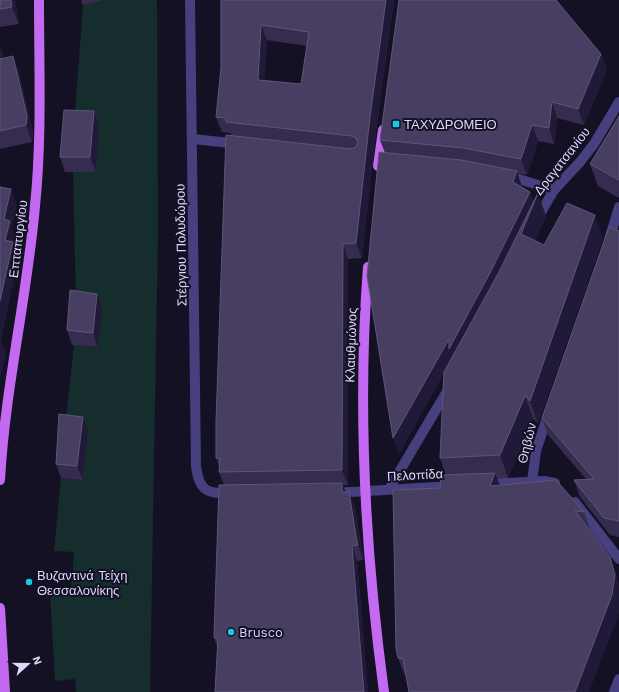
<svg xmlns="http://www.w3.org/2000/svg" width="619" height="692" font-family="'Work Sans',sans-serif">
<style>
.green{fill:#152d2d}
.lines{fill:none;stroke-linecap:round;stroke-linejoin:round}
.minor{stroke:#46407e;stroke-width:10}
.major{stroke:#c469f1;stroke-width:10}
.wall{fill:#352c50;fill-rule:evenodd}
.shaded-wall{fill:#201937}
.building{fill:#473e62;stroke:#5e567a;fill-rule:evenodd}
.poi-dot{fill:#16c9e8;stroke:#151124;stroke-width:1.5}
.labels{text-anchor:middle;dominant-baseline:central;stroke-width:4;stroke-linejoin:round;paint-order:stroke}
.poi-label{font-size:13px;fill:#ddd7fb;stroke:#151124;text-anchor:start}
.street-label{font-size:13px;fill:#ddd7fb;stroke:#151124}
</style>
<rect width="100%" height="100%" fill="#151124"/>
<path class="green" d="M106 0H157L158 231 150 692H76L75 679 55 681 50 591 71 593 74 552 54 551 61 478 83 480 65 428 74 345 98 347 102 308 76 305 73 172 96 171 74 125 83 5Z"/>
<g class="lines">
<g class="minor">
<path d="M190 0 196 466C199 492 208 494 232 493"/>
<path d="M193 139 239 144"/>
<path d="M506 175 554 190"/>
<path d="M537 219 554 190 580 162 594 144 619 102"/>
<path d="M609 240 619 207"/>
<path d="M532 482 536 451 549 412"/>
<path d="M487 484 544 481 555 483"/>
<path d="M389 489 449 388"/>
<path d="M334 493 453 486"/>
<path d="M575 502 619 559"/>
<path d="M614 692 619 679"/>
</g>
<g class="major">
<path d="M378 166 383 130"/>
<path d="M368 267C357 409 365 551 384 692"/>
<path d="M0 480C5 388 27 298 35 206 42 138 39 68 39 0"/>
<path d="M0 608 5 692"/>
</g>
</g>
<g class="wall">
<path d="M0 0H15L19 24 0 27Z"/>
<path d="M81 0H106L83 5Z"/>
<path d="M221 0H394L376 132 362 258 348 259V485H343L346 492 355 507 363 557V560L357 561 368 692H215L218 649 214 638 224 485 219 472 220 468 216 458 231 135 230 133 222 132 216 117 221 68ZM267 40 307 46 301 84 264 80Z"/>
<path d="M0 45 3 58 19 72 33 132 32 142 0 149Z"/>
<path d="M601 54 607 69 584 125 557 118 554 144 538 141 527 175 517 173 522 187 546 216 535 241 544 245 603 238 538 424 533 418 508 478H497L500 485 584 512 591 531 590 530 616 575 619 613 405 676 398 658 440 488 446 475 440 458 444 373 399 454 385 153 380 140Z"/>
<path d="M94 111 99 125 96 172H65L60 157Z"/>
<path d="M619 116V198L598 186 590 164Z"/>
<path d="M619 231V537L610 535 580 497 574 480 586 479 548 435 542 418Z"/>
<path d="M102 308 98 347 72 345 67 330Z"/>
<path d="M88 431 83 480 61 478 56 464Z"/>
</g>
<g class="shaded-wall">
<path d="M11 0H15L19 24 12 7Z"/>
<path d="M386 0H394L376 132 362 258 356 243 370 117Z"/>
<path d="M261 25 267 40 263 95 258 80Z"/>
<path d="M0 45 6 75 0 58Z"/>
<path d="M601 54 607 69 584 125 578 109Z"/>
<path d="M13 56 19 72 33 132 32 142 26 125Z"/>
<path d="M552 102 557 118 554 144 549 128Z"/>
<path d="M94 111 99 125 96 172 90 157Z"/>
<path d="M532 125 538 141 527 175 521 159Z"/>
<path d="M517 171 522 187 519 198 513 182Z"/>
<path d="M11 189 17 205 12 227 15 237 14 244 19 258 1 340 6 354 0 379V301L5 240 4 219Z"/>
<path d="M530 192 534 202 538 193 546 216 529 257 452 359 399 454 393 438Z"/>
<path d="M595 215 603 238 538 424 530 401Z"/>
<path d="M343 244 348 259V485L342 470Z"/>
<path d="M97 294 102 308 98 347 93 333Z"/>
<path d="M525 396 533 418 508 478 500 455Z"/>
<path d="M83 417 88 431 83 480 77 466Z"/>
<path d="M495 473 502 491 490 486Z"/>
<path d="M342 483 348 498 342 492Z"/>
<path d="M349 492 355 507 363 560 358 545Z"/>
<path d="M352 546 357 561 368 692H364Z"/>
<path d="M610 557 619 584V613L589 692H575Z"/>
</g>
<g class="building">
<path d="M0 0H11L12 7 0 9Z"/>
<path d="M221 0H386L370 117 356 243 343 244 342 470 219 472 220 458H216V422L226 135 351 149 356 147 358 143 356 138 352 136 226 122V118L216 117 221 68ZM261 25 309 32 301 84 258 80Z"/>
<path d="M399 0H556L601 54 578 109 552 102 549 128 532 125 521 159 463 148 380 140Z"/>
<path d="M13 56 27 116 26 125 0 131V58V59Z"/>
<path d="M64 110 94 111 90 157H60Z"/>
<path d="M619 116V180L590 164Z"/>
<path d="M379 152 461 160 517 171 513 182 530 192 490 273 449 349V339L393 438 367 276Z"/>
<path d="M0 187 11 189 4 219 10 221 5 240 13 242 0 301Z"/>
<path d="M538 193 521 234 544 245 567 203 595 215 530 401 525 396 500 455 440 458 444 372 499 272Z"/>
<path d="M609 227 619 231V521L604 518 574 480 594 479 542 418Z"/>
<path d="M70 290 97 294 93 333 67 330Z"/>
<path d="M59 414 83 417 77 466 56 464Z"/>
<path d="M495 473 490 486 556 480 584 512 575 511 610 557 615 575 612 595 575 692H409L403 659 398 658 396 649 393 490 440 488 441 475Z"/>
<path d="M342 483V492H349L357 542 358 545 352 546 364 692H215L218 638H214L219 485Z"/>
</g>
<g class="poi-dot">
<rect x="392" y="120" width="8" height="8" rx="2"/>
<circle cx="29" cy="582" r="4"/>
<circle cx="231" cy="632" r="4"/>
</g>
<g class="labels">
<g class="poi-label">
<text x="404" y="124">ΤΑΧΥΔΡΟΜΕΙΟ</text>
<text x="37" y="575">Βυζαντινά Τείχη<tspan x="37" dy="15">Θεσσαλονίκης</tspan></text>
<text x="239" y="632">Brusco</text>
</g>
<g class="street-label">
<text transform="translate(562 161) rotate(-52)">Δραγατσανίου</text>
<text transform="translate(18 239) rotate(-83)">Επταπυργίου</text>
<text transform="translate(181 245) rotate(-91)">Στέργιου Πολυδώρου</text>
<text transform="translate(351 345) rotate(-88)">Κλαυθμώνος</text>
<text transform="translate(527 443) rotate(-76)">Θηβών</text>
<text transform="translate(415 475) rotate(-3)">Πελοπίδα</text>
</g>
</g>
<g transform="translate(28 664) rotate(69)" stroke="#151124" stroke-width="3" paint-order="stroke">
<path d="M0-3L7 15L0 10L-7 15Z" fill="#ddd7fb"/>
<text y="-6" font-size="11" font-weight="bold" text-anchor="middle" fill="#ddd7fb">N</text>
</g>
</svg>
